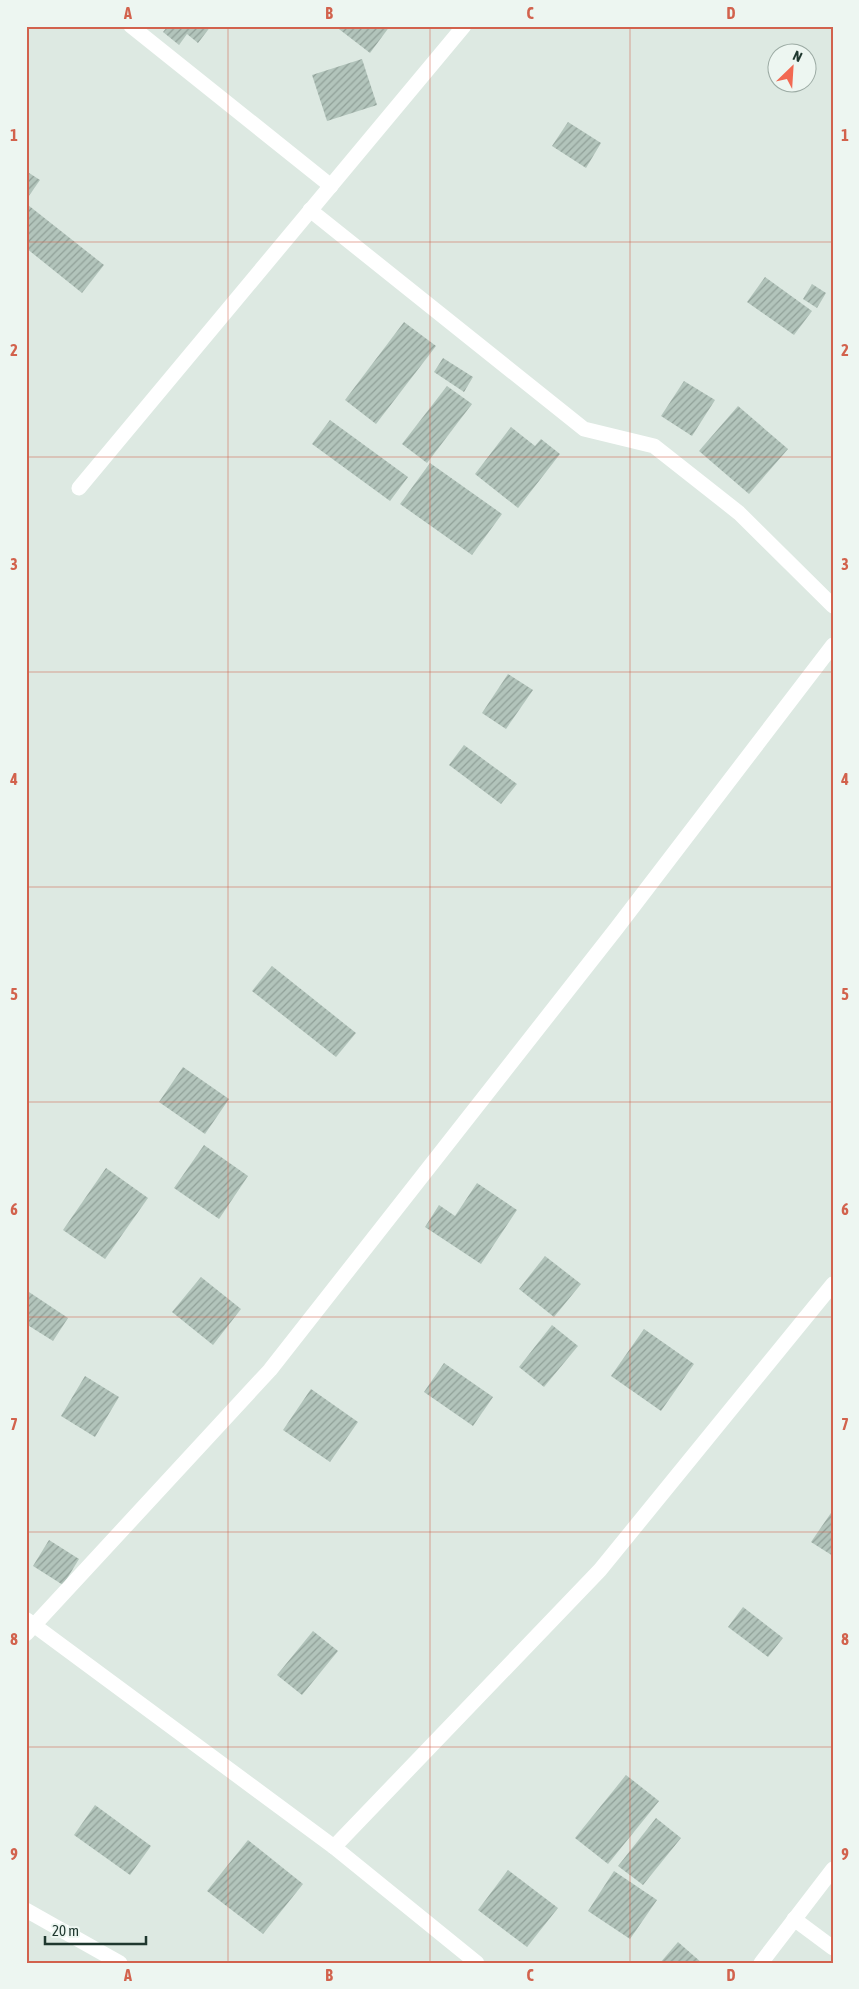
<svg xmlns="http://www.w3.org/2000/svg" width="859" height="1989" font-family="'Asap Condensed',sans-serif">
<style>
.building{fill:url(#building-hatch)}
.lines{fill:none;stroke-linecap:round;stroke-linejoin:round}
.minor{stroke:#fff;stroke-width:15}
.grid{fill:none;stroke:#d2624d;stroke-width:1;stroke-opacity:0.55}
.neatline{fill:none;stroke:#d2624d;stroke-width:2}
.grid-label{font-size:16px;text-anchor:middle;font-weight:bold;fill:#d2624d}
</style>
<defs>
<pattern id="building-hatch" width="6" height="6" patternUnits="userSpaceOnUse" patternTransform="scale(1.25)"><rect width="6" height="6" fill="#b2c4bb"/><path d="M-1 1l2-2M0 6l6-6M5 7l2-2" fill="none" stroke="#90a098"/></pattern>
</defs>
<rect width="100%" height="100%" fill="#dde9e2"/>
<g class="building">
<path d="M168 26H211L198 43 187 34 179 45 163 32Z"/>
<path d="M335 26H390L370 53Z"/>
<path d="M362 59 377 105 327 121 312 75Z"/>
<path d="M568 122 601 143 586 168 552 146Z"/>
<path d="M26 171 40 180 26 200Z"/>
<path d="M28 205 104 265 82 293 26 248V208Z"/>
<path d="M765 277 812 311 794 335 747 302Z"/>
<path d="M812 284 826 293 817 308 803 299Z"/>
<path d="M404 322 436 346 376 424 345 400Z"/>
<path d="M443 358 473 377 464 392 434 372Z"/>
<path d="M684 381 715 400 692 436 661 416Z"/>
<path d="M447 386 472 404 427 463 402 444Z"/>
<path d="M738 406 788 449 749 494 699 451Z"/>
<path d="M330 420 408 477 390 501 312 444Z"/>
<path d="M511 427 535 446 541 439 560 454 518 508 475 474Z"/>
<path d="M430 463 502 514 472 555 400 504Z"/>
<path d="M508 674 533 690 506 729 482 713Z"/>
<path d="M464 745 517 784 501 804 449 765Z"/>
<path d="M272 966 356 1033 336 1057 252 991Z"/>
<path d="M183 1067 229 1099 205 1134 159 1102Z"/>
<path d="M204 1145 248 1176 219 1219 174 1188Z"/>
<path d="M106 1168 148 1198 105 1259 63 1230Z"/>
<path d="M477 1183 517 1210 481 1264 425 1227 439 1205 455 1216Z"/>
<path d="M545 1256 581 1284 554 1317 519 1289Z"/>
<path d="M201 1277 241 1309 213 1345 172 1312Z"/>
<path d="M26 1290 68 1318 53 1341 26 1324Z"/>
<path d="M552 1325 578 1346 544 1387 519 1367Z"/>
<path d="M644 1329 694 1364 661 1411 611 1376Z"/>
<path d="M444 1363 493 1397 473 1426 424 1392Z"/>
<path d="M85 1376 119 1397 95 1437 61 1416Z"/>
<path d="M311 1389 358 1422 330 1462 283 1430Z"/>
<path d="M833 1510V1556L811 1542Z"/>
<path d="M49 1540 79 1559 63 1585 33 1566Z"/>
<path d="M743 1607 783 1638 768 1657 728 1627Z"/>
<path d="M313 1631 338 1651 302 1695 277 1675Z"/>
<path d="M626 1775 659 1801 608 1864 575 1838Z"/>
<path d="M95 1805 151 1846 130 1875 74 1835Z"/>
<path d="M656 1818 681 1838 643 1885 618 1866Z"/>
<path d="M248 1840 303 1884 263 1934 207 1891Z"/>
<path d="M508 1870 558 1908 527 1947 478 1910Z"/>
<path d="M614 1871 657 1900 630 1939 588 1911Z"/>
<path d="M678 1942 702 1963H660Z"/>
</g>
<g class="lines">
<g class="minor">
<path d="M131 26 331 186"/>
<path d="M310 210 584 429 654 446 739 513 833 606"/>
<path d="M79 488 464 26"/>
<path d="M27 1620 334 1847 477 1963"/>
<path d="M26 1634 270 1370 616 929 833 645"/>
<path d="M334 1847 600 1570 833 1284"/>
<path d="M26 1910 120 1963"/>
<path d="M794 1919 833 1948"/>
<path d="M761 1963 833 1869"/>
</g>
</g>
<path class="grid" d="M228 26V1963M430 26V1963M630 26V1963M26 242H833M26 457H833M26 672H833M26 887H833M26 1102H833M26 1317H833M26 1532H833M26 1747H833"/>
<rect width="859" height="1989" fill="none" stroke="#edf6f1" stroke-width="55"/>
<g transform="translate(792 68) rotate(25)"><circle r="24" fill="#edf6f1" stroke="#9baaa3"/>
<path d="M0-4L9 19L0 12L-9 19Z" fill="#f26952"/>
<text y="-8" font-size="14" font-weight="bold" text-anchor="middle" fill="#1f382f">N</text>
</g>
<path d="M45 1936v8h101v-8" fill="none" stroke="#1f382f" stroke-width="2.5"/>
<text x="52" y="1936" font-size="15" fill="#1f382f" stroke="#edf6f1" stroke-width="4" paint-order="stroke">20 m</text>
<rect x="28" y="28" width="804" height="1934" class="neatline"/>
<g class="grid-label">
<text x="128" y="19">A</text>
<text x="329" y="19">B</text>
<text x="530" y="19">C</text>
<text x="731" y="19">D</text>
<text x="14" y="141">1</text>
<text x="845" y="141">1</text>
<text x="14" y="356">2</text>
<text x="845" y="356">2</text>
<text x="14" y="570">3</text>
<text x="845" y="570">3</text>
<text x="14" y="785">4</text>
<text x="845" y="785">4</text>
<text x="14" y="1000">5</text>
<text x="845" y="1000">5</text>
<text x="14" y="1215">6</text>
<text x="845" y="1215">6</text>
<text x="14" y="1430">7</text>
<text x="845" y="1430">7</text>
<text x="14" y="1645">8</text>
<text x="845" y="1645">8</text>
<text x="14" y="1860">9</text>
<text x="845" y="1860">9</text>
<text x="128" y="1981">A</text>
<text x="329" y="1981">B</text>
<text x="530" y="1981">C</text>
<text x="731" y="1981">D</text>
</g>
</svg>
